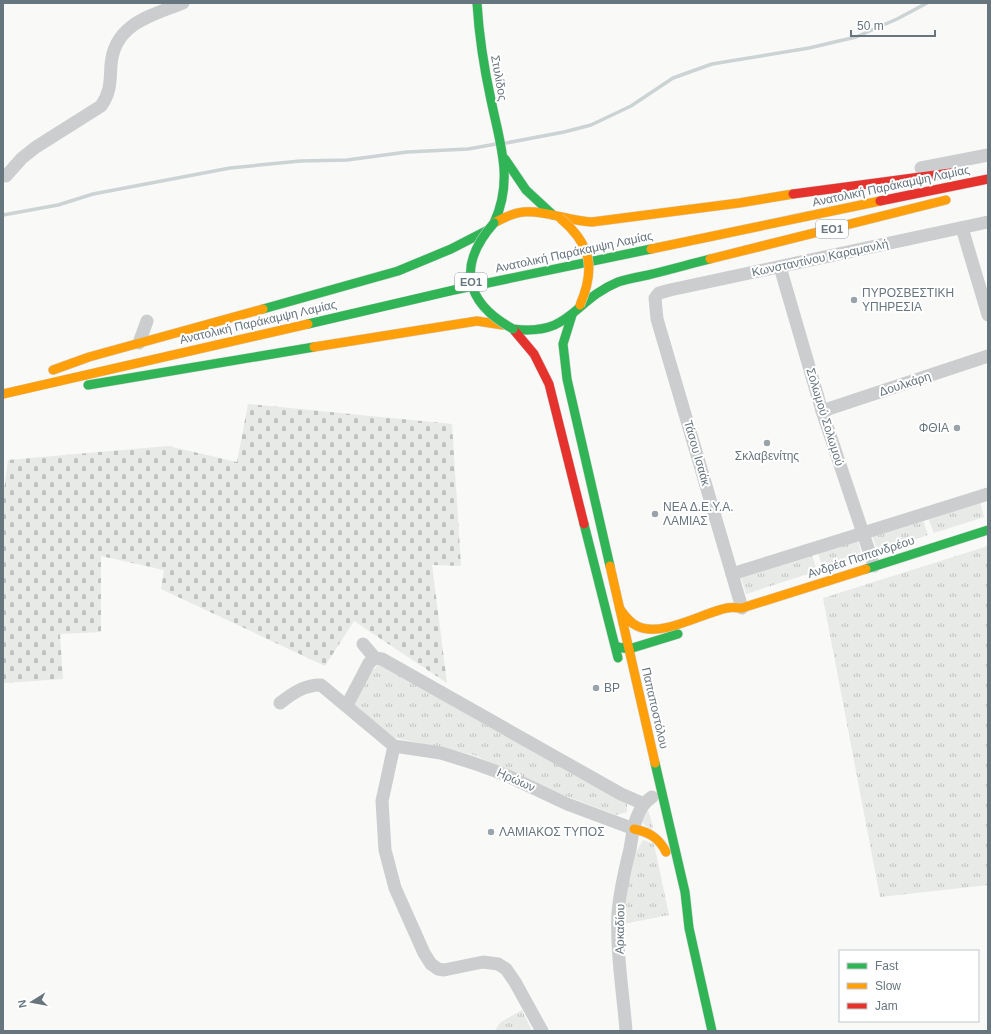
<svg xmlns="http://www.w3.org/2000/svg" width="991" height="1034" font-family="Arial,sans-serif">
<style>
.grass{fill:url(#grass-tufts)}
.cemetery{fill:url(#cemetery-stones)}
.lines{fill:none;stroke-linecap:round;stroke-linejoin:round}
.stream{stroke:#ccd3d5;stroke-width:3.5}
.fast-casing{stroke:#d5d5d5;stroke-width:10}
.slow-casing{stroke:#d5d5d5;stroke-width:10}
.jam-casing{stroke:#d5d5d5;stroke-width:10}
.street{stroke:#cbcdce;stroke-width:13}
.fast{stroke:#30b455;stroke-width:9}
.slow{stroke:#ff9f0a;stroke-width:9}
.jam{stroke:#e5322d;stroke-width:9}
.fast-bridge-casing{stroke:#d5d6d6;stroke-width:10;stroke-linecap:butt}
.slow-bridge-casing{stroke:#d5d6d6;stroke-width:10;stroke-linecap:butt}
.fast-bridge{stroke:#30b455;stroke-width:9}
.slow-bridge{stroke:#ff9f0a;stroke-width:9}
.poi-dot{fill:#9aa3a9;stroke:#fff;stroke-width:1.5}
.labels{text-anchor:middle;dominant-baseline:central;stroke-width:4;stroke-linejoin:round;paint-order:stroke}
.shield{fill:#fff;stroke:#959ea5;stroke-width:1}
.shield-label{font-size:11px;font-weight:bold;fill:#67757e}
.street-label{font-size:12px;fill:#67757e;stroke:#fff}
.poi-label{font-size:12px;fill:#67757e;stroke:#fff;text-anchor:start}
</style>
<defs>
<pattern id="grass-tufts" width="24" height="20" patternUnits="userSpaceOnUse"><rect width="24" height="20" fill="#e7eae6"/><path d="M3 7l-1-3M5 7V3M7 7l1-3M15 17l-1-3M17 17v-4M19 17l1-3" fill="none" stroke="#bfc2c0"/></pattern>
<pattern id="cemetery-stones" width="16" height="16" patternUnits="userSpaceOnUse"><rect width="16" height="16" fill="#e7eae6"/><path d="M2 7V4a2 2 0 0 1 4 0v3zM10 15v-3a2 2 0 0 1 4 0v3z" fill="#bfc2c0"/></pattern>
</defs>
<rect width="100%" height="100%" fill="#f9f9f8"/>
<g class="grass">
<path d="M980 502 984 517 934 533 928 518Z"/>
<path d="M923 520 928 535 878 552 872 536Z"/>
<path d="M858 541 862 556 823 569 818 553Z"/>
<path d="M988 546V885L880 897 823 598Z"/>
<path d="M812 555 817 571 746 594 741 578Z"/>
<path d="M379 664 413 682 473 718 627 801V812L616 815 558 793 474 755 395 738 376 725 352 703 366 677Z"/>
<path d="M645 808 648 810 653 827 651 830 638 819Z"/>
<path d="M643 840 654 844 669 915 623 924 622 914 635 854Z"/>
<path d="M522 1010 532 1031 495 1030 501 1022Z"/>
</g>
<path class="cemetery" d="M248 404 452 424 461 566 432 565 447 683 354 621 325 666 161 589 164 570 101 556V632L60 634 63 679 3 683V498L8 460 168 446 237 462Z"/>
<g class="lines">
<g class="stream">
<path d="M506 143 564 132 591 125 631 106 673 78 712 64 809 48 856 37 897 19 927 3"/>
<path d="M3 215 58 205 93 194 230 168 300 161 347 160 407 152 468 149 496 144"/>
</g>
<g class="fast-casing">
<g id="fast">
<path d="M477 3C479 36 484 68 491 100 500 144 514 180 494 223"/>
<path d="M505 159 526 190 553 215"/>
<path d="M263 309 398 271 451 249 486 231"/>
<path d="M572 315 563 344 567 379 610 566"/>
<path d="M308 324 454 290 651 249"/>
<path d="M513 329C572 336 572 301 618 282 627 279 638 277 648 275 669 270 690 264 710 259"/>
<path d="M88 385 314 347"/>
<path d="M584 524 618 658"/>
<path d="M866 569 988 530"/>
<path d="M618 647 629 649 678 634"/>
<path d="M655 763 685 892 689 928 712 1031"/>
</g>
</g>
<g class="slow-casing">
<g id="slow">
<path d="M494 223C503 218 513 213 523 212 545 210 569 221 592 222L739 203 793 194"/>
<path d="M651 249 880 201"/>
<path d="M710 259 946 200"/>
<path d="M314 347 477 321 503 325"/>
<path d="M53 370 89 357 263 309"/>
<path d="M3 394 308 324"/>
<path d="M610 566 655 763"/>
<path d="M620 609C625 616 629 622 637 626 661 638 702 613 727 608 732 607 737 608 742 608L866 569"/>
<path d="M634 829C649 832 659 838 666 852"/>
</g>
</g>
<g class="jam-casing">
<g id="jam">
<path d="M793 194 958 172"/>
<path d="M880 201 988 179"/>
<path d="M513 329 534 354 549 384 584 524"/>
</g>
</g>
<g class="street">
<path d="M921 168 988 155"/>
<path d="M6 176 22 158 36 147 101 106C111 92 110 81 111 65 114 24 150 16 183 3"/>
<path d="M962 228 988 315"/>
<path d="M780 267 822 411 874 566"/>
<path d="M139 343 147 321"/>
<path d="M822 411 988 356"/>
<path d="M732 574 988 494"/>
<path d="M742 608 657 319 655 298 659 293 670 290 988 222"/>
<path d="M363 644 375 658"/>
<path d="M280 703C293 693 304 685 321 685L394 746 441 753 473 763 506 775 567 804 634 829"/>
<path d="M347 705 369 663 375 658 382 659 621 794 644 804"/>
<path d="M394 746 382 801 385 850 395 888 424 953 431 964 438 969 444 970 483 962 498 964 506 969 515 982 542 1031"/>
<path d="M626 1031C623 992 616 952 618 912 620 891 625 869 630 849 633 831 635 808 652 797"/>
</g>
<use href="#fast" class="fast"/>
<use href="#slow" class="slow"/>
<use href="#jam" class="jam"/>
<g class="fast-bridge-casing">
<path id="fast-bridge" d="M494 223C457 265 464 302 513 329"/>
</g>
<g class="slow-bridge-casing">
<path id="slow-bridge" d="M560 218C591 244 596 268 580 305"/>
</g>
<use href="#fast-bridge" class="fast-bridge"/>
<use href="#slow-bridge" class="slow-bridge"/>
</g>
<g class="poi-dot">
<circle cx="854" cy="300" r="4"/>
<circle cx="957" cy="428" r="4"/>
<circle cx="767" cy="443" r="4"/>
<circle cx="655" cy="514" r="4"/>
<circle cx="596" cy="688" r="4"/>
<circle cx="491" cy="832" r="4"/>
</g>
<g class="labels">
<g class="shield">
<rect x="816" y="220" width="32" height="18" rx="3"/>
<rect x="455" y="273" width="32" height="18" rx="3"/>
</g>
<g class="shield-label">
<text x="832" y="229">ΕΟ1</text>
<text x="471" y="282">ΕΟ1</text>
</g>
<g class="street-label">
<text transform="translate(499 78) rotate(80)">Στυλίδος</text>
<text transform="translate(891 186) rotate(-12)">Ανατολική Παράκαμψη Λαμίας</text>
<text transform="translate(574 252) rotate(-12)">Ανατολική Παράκαμψη Λαμίας</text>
<text transform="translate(820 258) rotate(-12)">Κωνσταντίνου Καραμανλή</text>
<text transform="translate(258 322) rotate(-13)">Ανατολική Παράκαμψη Λαμίας</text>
<text transform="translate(905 384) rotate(-18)">Δουλκάρη</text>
<text transform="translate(825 417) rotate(73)">Σολωμού Σολωμού</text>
<text transform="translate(697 453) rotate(74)">Τάσου Ισαάκ</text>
<text transform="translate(861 557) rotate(-18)">Ανδρέα Παπανδρέου</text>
<text transform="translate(655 708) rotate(77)">Παπαποστόλου</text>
<text transform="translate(516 780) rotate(24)">Ηρώων</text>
<text transform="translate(620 929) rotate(-89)">Αρκαδίου</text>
</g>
<g class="poi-label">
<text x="862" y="293">ΠΥΡΟΣΒΕΣΤΙΚΗ<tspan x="862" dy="14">ΥΠΗΡΕΣΙΑ</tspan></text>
<text x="949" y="428" text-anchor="end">ΦΘΙΑ</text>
<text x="767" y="456" text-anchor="middle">Σκλαβενίτης</text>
<text x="663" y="507">ΝΕΑ Δ.Ε.Υ.Α.<tspan x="663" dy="14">ΛΑΜΙΑΣ</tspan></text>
<text x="604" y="688">BP</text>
<text x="499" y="832">ΛΑΜΙΑΚΟΣ ΤΥΠΟΣ</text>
</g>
</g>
<rect width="991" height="1034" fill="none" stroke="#67757e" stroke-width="8"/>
<rect x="839" y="950" width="140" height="72" fill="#ffffff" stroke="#c2c8cb"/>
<rect x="847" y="963" width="20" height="6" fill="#30b455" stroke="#c2c8cb"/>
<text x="875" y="970" font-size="12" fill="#67757e">Fast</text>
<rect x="847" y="983" width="20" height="6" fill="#ff9f0a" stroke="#c2c8cb"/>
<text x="875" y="990" font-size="12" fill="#67757e">Slow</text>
<rect x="847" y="1003" width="20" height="6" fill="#e5322d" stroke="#c2c8cb"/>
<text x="875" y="1010" font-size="12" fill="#67757e">Jam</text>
<g transform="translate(32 1002) rotate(259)" stroke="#ffffff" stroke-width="3" paint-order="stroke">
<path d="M0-3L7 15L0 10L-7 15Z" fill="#67757e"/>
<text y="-6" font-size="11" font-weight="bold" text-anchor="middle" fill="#67757e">N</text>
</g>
<path d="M851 30v6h84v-6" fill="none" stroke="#67757e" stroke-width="2"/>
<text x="857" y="30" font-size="12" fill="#67757e" stroke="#ffffff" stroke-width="3" paint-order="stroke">50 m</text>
</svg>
